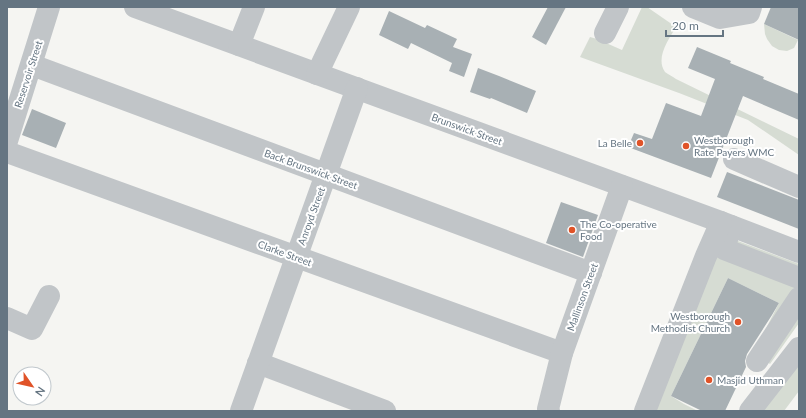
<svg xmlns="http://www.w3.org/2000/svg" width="806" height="418" font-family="Lato,sans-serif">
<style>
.green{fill:#d6dcd3}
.building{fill:#a8b0b4}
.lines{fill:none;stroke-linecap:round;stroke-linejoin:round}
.minor{stroke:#c1c5c8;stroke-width:22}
.poi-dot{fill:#e05328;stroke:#fff;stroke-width:1.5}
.labels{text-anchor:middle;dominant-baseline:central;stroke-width:4;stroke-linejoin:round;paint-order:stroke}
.street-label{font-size:10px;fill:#657582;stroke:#fff}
.poi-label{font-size:10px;fill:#657582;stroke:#fff;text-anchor:start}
</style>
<rect width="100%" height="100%" fill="#f5f5f2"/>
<g class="green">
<path d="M642 7H647L676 27C669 39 655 58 665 72 668 74 673 77 676 79L799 139V155L748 120 679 93 580 57 590 37 597 39 622 50Z"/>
<path d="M764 24 798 40 794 48 787 51 779 50 772 46 767 39 765 34Z"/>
<path d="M722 235 799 264V323L770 364 754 352 779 303 728 278 671 396 684 404 698 411H652Z"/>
<path d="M799 354V391L784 411H755Z"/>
</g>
<g class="building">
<path d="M548 7H566L546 45 532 37Z"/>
<path d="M771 7H799V40L764 24Z"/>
<path d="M389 11 425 28 427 25 457 39 453 47 472 54 464 77 449 71 452 63 411 43 408 49 379 35Z"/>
<path d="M697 47 731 61 730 63 764 77 763 79 799 94V120L743 96 711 178 628 147 634 133 652 139 666 103 701 116 715 79 688 68Z"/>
<path d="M478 68 499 76 536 91 527 113 491 98 490 99 470 92Z"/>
<path d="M32 109 66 123 56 148 22 135Z"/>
<path d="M727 172 794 198 799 200V229L717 197Z"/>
<path d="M561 202 598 215 583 257 546 243Z"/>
<path d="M728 278 779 303 772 315 747 354 745 361 746 367 725 411H702L671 396Z"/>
</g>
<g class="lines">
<g class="minor">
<path d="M135 7 721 222 799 252"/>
<path d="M693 7 720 18 749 13 751 7"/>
<path d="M605 33 618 7"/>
<path d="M239 45 254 7"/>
<path d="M32 65 591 273"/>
<path d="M317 74 349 7"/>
<path d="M7 141 49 7"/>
<path d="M7 152 562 353"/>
<path d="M734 159 799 187"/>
<path d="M731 226 724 249 799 278"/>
<path d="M7 318 32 329 49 296"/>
<path d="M757 361 799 298"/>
<path d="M258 363 385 411"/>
<path d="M241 411 357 88"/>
<path d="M549 411 548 409 562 353 622 186"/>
<path d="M645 411 706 256 721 222"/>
<path d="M750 411 799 348"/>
</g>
</g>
<g class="poi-dot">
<circle cx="640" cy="143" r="4"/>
<circle cx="686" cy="146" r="4"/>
<circle cx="572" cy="230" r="4"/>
<circle cx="738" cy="322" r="4"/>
<circle cx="709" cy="380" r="4"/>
</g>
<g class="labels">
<g class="street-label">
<text transform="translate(28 74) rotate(-72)">Reservoir Street</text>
<text transform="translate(467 129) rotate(20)">Brunswick Street</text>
<text transform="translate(311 169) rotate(20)">Back Brunswick Street</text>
<text transform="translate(311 216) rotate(-70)">Anroyd Street</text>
<text transform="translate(285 253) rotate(20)">Clarke Street</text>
<text transform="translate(582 297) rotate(-70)">Mallinson Street</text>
</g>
<g class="poi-label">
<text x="694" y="140">Westborough<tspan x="694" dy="12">Rate Payers WMC</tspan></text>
<text x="632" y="143" text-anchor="end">La Belle</text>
<text x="580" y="224">The Co-operative<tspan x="580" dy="12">Food</tspan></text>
<text x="730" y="316" text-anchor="end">Westborough<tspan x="730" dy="12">Methodist Church</tspan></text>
<text x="717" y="380">Masjid Uthman</text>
</g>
</g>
<rect width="806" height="418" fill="none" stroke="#657582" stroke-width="16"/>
<g transform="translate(32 386) rotate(124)"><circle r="19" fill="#ffffff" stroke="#c1c8cd"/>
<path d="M0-3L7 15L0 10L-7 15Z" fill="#e05328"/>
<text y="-6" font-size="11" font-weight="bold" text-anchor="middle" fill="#657582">N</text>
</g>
<path d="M666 30v6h57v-6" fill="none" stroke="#657582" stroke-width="2"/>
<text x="672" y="30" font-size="12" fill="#657582" stroke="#ffffff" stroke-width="3" paint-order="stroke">20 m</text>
</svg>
